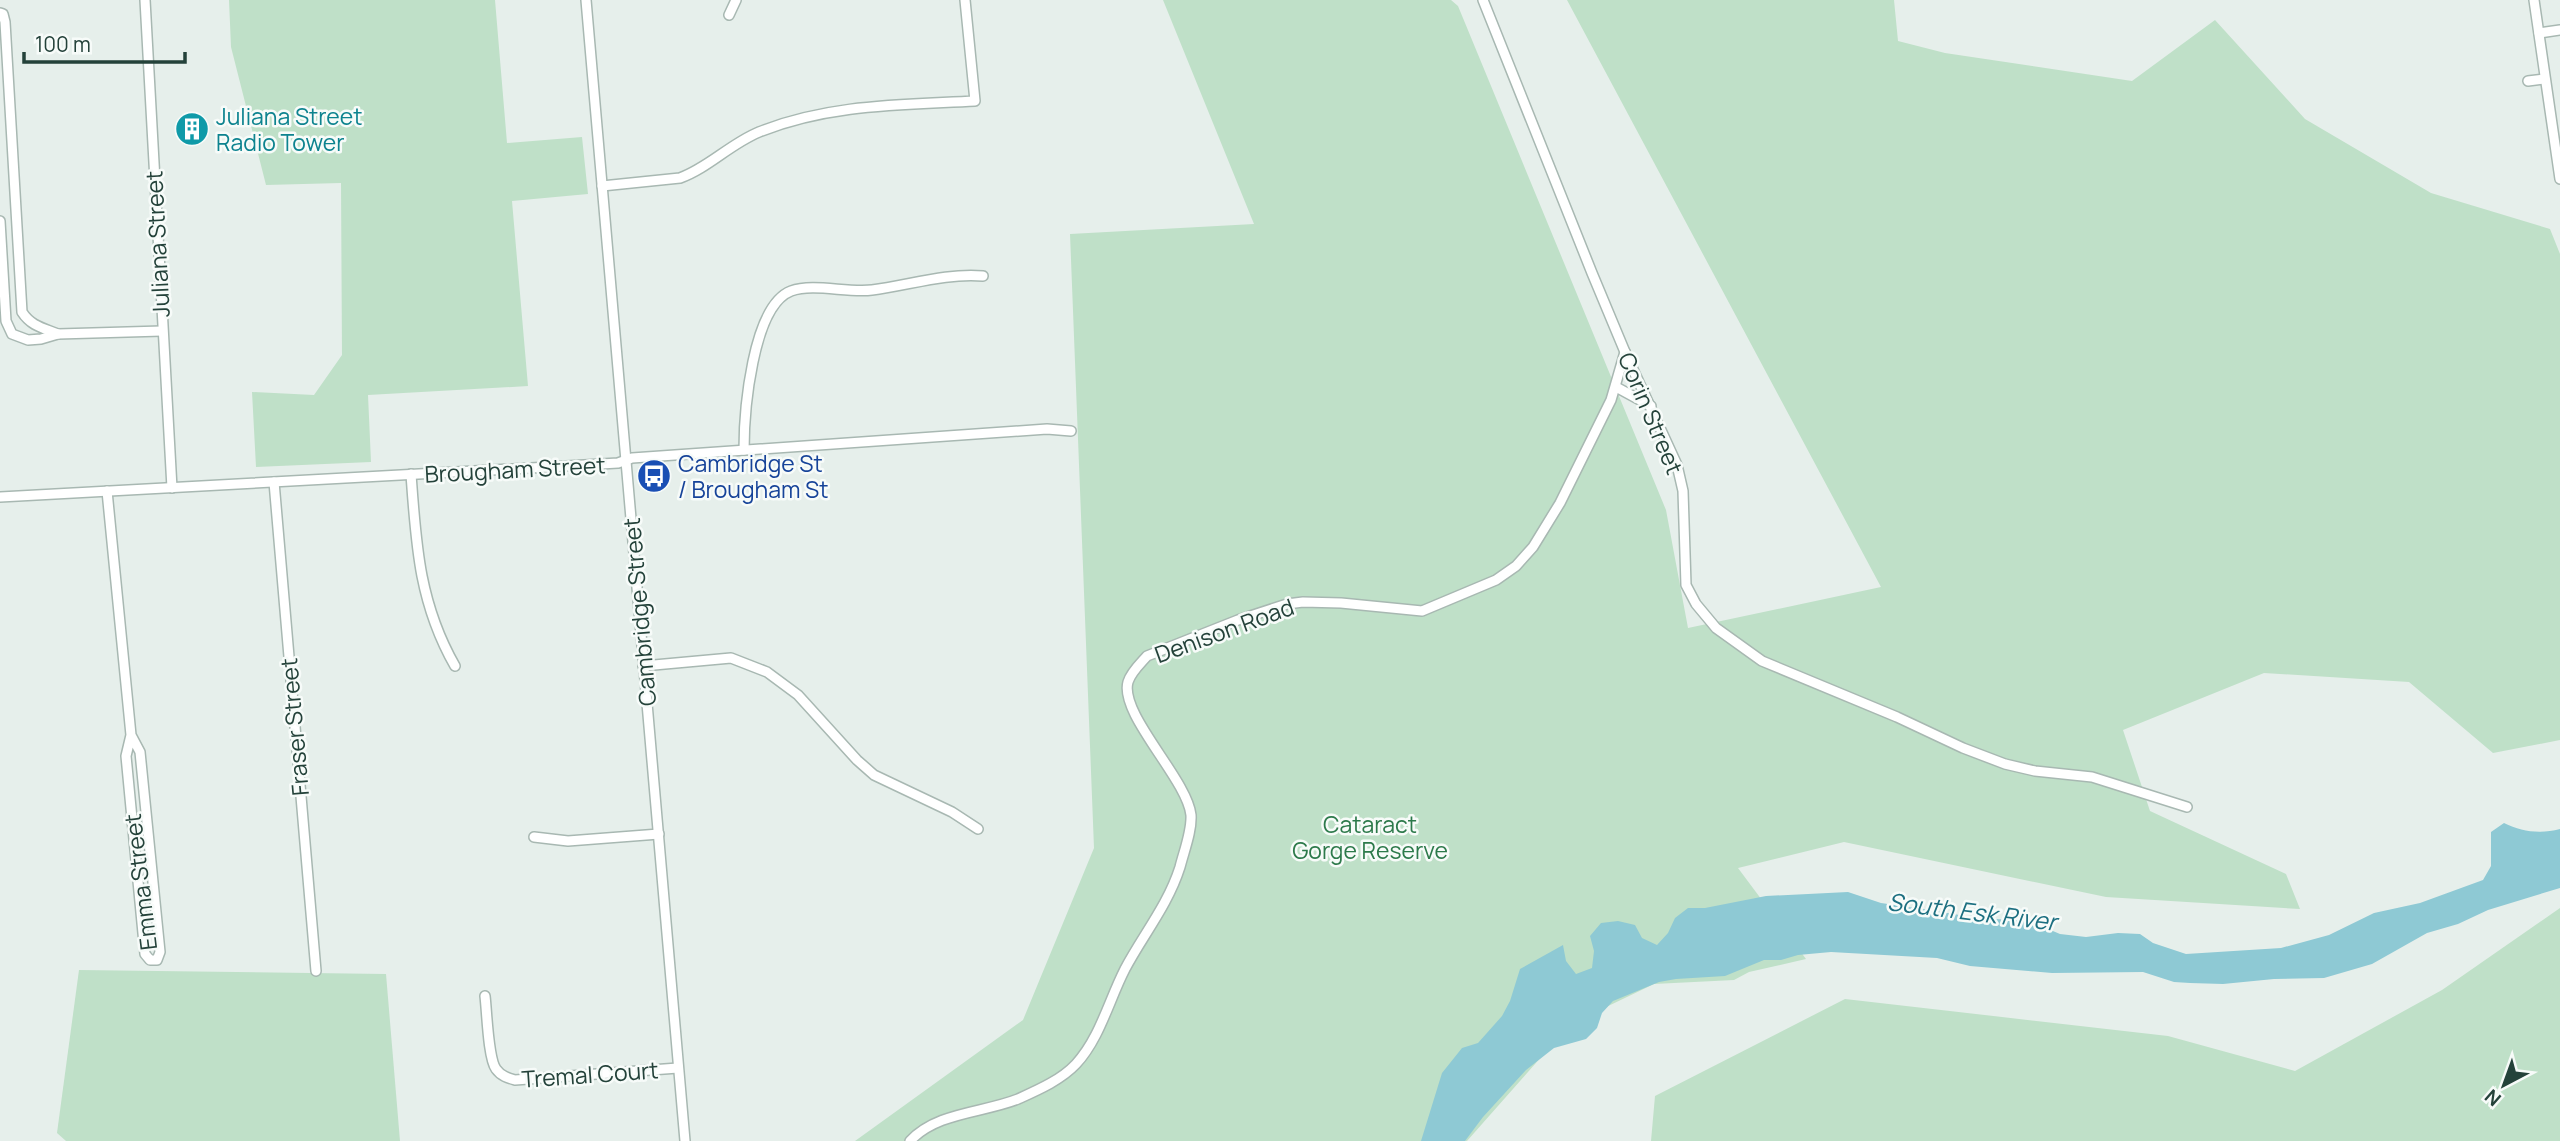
<svg xmlns="http://www.w3.org/2000/svg" width="2560" height="1141" font-family="Manrope,sans-serif">
<style>
.green{fill:#bfe0c8}
.water{fill:#8ec9d4}
.lines{fill:none;stroke-linecap:round;stroke-linejoin:round}
.street-casing{stroke:#a8b8b2;stroke-width:12}
.street{stroke:#fff;stroke-width:9}
.labels{text-anchor:middle;dominant-baseline:central;stroke-width:5;stroke-linejoin:round;paint-order:stroke}
.culture-label{font-size:23px;fill:#0d838f;stroke:#f7fbf9;text-anchor:start}
.street-label{font-size:23px;fill:#24423a;stroke:#f7fbf9}
.transit-label{font-size:23px;fill:#164399;stroke:#f7fbf9;text-anchor:start}
.park-label{font-size:23px;fill:#2d7a4b;stroke:#f7fbf9}
.water-label{font-size:24px;font-style:italic;fill:#1c6f80;stroke:#f7fbf9}
</style>
<rect width="100%" height="100%" fill="#e6efeb"/>
<g class="green">
<path d="M229 0H495L507 143 582 137 588 194 512 201 528 386 368 395 371 462 256 467 252 392 314 395 342 355 341 183 266 185 231 47Z"/>
<path d="M1163 0H1451L1458 6 1666 510 1688 628 1881 587 1567 0H1894L1898 41 1945 53 2132 81 2215 20 2305 119 2431 193 2550 229 2560 254V740L2493 753 2409 682 2264 673 2123 730 2150 811 2286 874 2300 909 2106 897 1844 842 1738 868 1806 959 1749 972 1734 980 1654 984 1602 1009 1550 1047 1467 1141H855L1023 1020 1094 848 1070 234 1254 224Z"/>
<path d="M2560 908V1141H1651L1655 1096 1845 999 2168 1036 2295 1071 2442 990Z"/>
<path d="M79 970 386 974 400 1141H66L57 1133Z"/>
</g>
<path class="water" d="M2504 823C2522 832 2540 834 2560 829V888L2488 910 2458 924 2427 933 2372 964 2324 978 2274 979 2223 984 2190 983 2174 982 2143 972 2052 973 1970 966 1937 958 1831 952 1798 955 1781 960H1764L1725 976 1676 979 1659 982 1613 1001 1602 1013 1597 1028 1586 1039 1554 1048 1526 1070 1483 1117 1465 1141H1421L1442 1073 1462 1048 1478 1043 1502 1016 1510 1001 1520 969 1563 945 1566 961 1576 974 1592 968 1594 951 1590 936 1601 923 1618 921 1635 925 1642 938 1657 945 1668 933 1675 918 1688 908H1705L1766 896 1848 892 1881 903 1929 910 1978 918 2029 921 2060 934 2086 937 2118 933 2140 934 2153 943 2186 954 2281 948 2329 935 2374 913 2420 903 2483 880 2491 866V832Z"/>
<g class="lines">
<g class="street-casing">
<g id="street">
<path d="M145 0 172 488"/>
<path d="M586 0 685 1141"/>
<path d="M1483 0 1592 273 1625 352 1677 465 1683 491 1686 585 1696 604 1716 628 1762 661 1897 717 1963 748 2005 764 2035 771 2092 777 2187 807"/>
<path d="M2534 0 2560 179"/>
<path d="M0 13 3 14 5 22 22 312C31 326 43 328 58 334"/>
<path d="M729 15 736 0"/>
<path d="M2539 33 2560 30"/>
<path d="M2528 81 2544 79"/>
<path d="M602 186 680 178C708 168 730 144 759 132 829 104 901 105 975 101L965 0"/>
<path d="M0 221 6 321 12 334 28 340 41 339 58 334 162 331"/>
<path d="M1616 387 1651 406"/>
<path d="M744 450C744 413 752 306 791 291 813 283 847 293 872 290 910 285 945 273 983 276"/>
<path d="M411 474C416 544 419 603 455 666"/>
<path d="M274 482 316 971"/>
<path d="M107 491 131 735 126 756 145 954 150 960H157L160 952 140 752 131 735"/>
<path d="M0 497 584 465 618 463 632 458 1047 429 1071 431"/>
<path d="M643 666 731 658 767 672 798 695 857 760 874 775 952 812 978 829"/>
<path d="M534 837 568 841 659 834"/>
<path d="M485 996C487 1012 488 1058 496 1069 501 1076 508 1078 515 1080L678 1068"/>
<path d="M910 1141C937 1112 983 1113 1018 1099 1038 1090 1061 1080 1076 1064 1100 1038 1109 1000 1125 969 1143 935 1168 905 1180 867 1184 851 1192 831 1191 815 1187 779 1119 714 1128 682 1131 672 1140 664 1147 656L1238 620 1287 604 1303 602 1341 603 1422 611 1496 580 1516 566 1533 547 1560 503 1611 400 1625 352"/>
</g>
</g>
<use href="#street" class="street"/>
</g>
<defs>
<g id="building-disc" transform="scale(1.75)"><circle r="9.5" fill="#0f9aa8" stroke="#f7fbf9"/><path d="M-4-6H4V6H1V3H-1V6H-4ZM-2.5-4.3h1.7v1.8h-1.7ZM.8-4.3h1.7v1.8H.8ZM-2.5-1h1.7V.8h-1.7ZM.8-1h1.7V.8H.8Z" fill="#fff"/></g>
<g id="bus-disc" transform="scale(1.75)"><circle r="9.5" fill="#1a4fb4" stroke="#f7fbf9"/><path d="M-5-6H5V4H4V6H2V4H-2V6H-4V4H-5ZM-3.5-4V0h7V-4ZM-3.5 1.2v1.5H-2V1.2ZM2 1.2v1.5H3.5V1.2Z" fill="#fff"/></g>
</defs>
<g fill-rule="evenodd">
<use href="#building-disc" x="192" y="129"/>
<use href="#bus-disc" x="654" y="476"/>
</g>
<g class="labels">
<g class="culture-label">
<text x="216" y="116">Juliana Street<tspan x="216" dy="26">Radio Tower</tspan></text>
</g>
<g class="street-label">
<text transform="translate(157 244) rotate(-93)">Juliana Street</text>
<text transform="translate(1651 413) rotate(67)">Corin Street</text>
<text transform="translate(515 469) rotate(-3)">Brougham Street</text>
<text transform="translate(639 612) rotate(-95)">Cambridge Street</text>
<text transform="translate(1224 630) rotate(-20)">Denison Road</text>
<text transform="translate(294 727) rotate(-95)">Fraser Street</text>
<text transform="translate(140 882) rotate(-97)">Emma Street</text>
<text transform="translate(590 1074) rotate(-4)">Tremal Court</text>
</g>
<g class="transit-label">
<text x="678" y="463">Cambridge St<tspan x="678" dy="26">/ Brougham St</tspan></text>
</g>
<g class="park-label">
<text x="1370" y="824">Cataract<tspan x="1370" dy="26">Gorge Reserve</tspan></text>
</g>
<g class="water-label">
<text transform="translate(1972 911) rotate(7)">South Esk River</text>
</g>
</g>
<g transform="translate(2504 1085) rotate(221)" stroke="#f7fbf9" stroke-width="5" paint-order="stroke">
<path d="M0-5L12 26L0 18L-12 26Z" fill="#24423a"/>
<text y="-10" font-size="19" font-weight="bold" text-anchor="middle" fill="#24423a">N</text>
</g>
<path d="M24 52v10h161v-10" fill="none" stroke="#24423a" stroke-width="3.5"/>
<text x="35" y="52" font-size="21" fill="#24423a" stroke="#f7fbf9" stroke-width="5" paint-order="stroke">100 m</text>
</svg>
